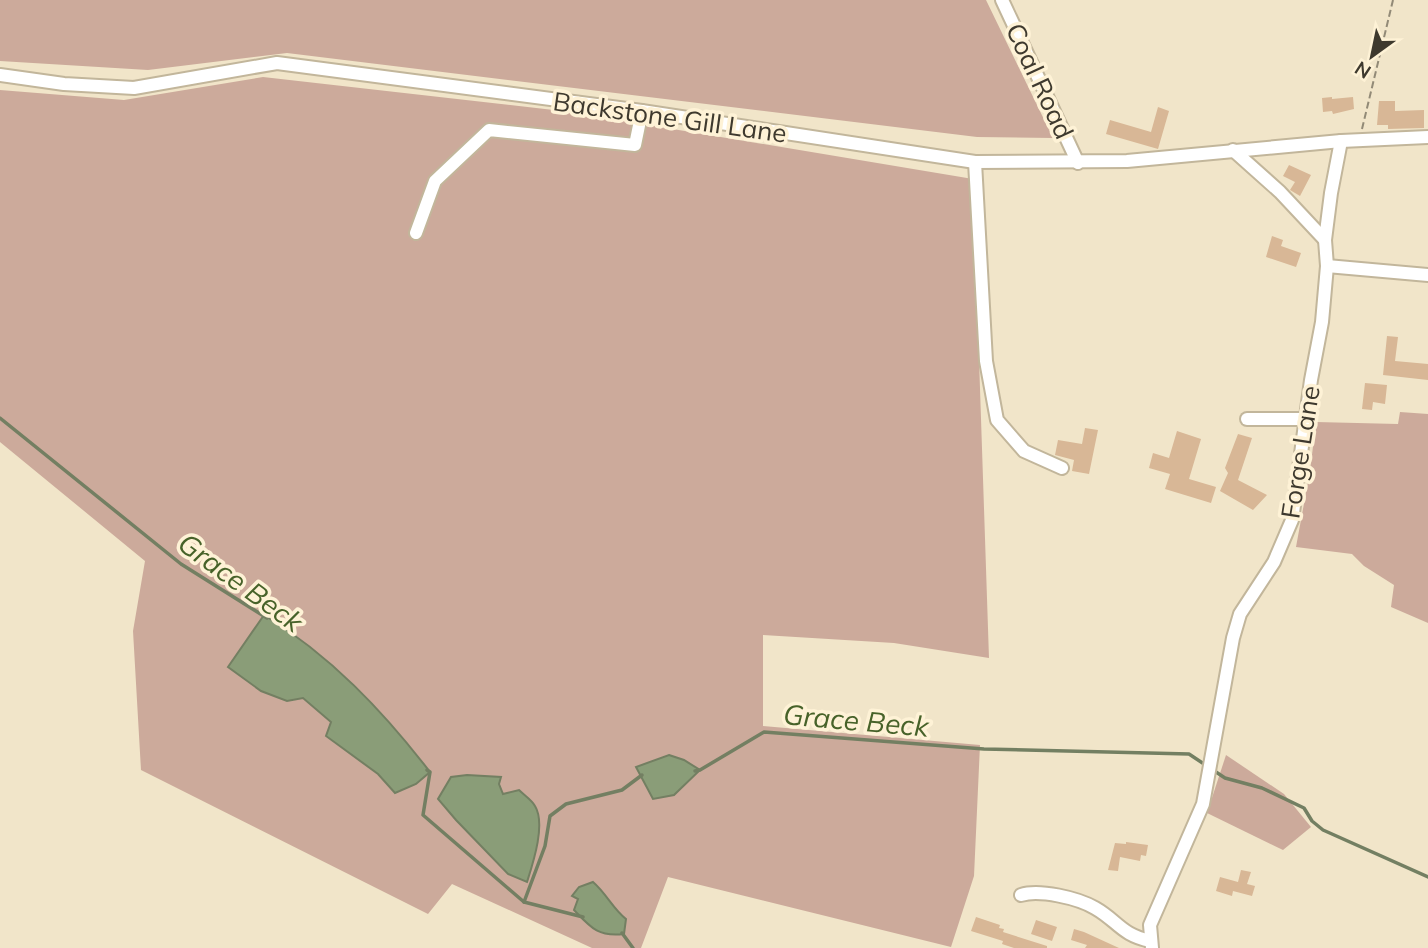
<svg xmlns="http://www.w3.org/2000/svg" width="1428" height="948" font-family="Mulish,sans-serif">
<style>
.green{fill:#ccaa9b}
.water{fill:#8a9d78;stroke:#737f62;stroke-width:2}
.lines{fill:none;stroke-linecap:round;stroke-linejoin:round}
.stream{stroke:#737f62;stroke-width:3.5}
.building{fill:#d8b796}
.minor-casing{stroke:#c2b69b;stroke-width:16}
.path{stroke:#928a77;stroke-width:2;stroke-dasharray:7 3.5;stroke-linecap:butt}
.minor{stroke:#fff;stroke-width:12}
.labels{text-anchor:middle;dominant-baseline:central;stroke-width:7;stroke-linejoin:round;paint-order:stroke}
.street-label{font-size:26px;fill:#3e392e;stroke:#fef2d6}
.water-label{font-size:28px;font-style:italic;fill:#476229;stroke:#fef2d6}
</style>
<rect width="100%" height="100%" fill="#f1e5c9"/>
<g class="green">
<path d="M0 0H986L1053 138 977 137 287 53 148 70 0 61Z"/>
<path d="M263 77 571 112 973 179 989 658 894 643 763 635V726L980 745 974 876 951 947 668 877 641 948H592L452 884 428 914 141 770 133 631 145 561 0 442V90L124 100Z"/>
<path d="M1400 412 1428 414V623L1391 607 1394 585 1364 566 1352 554 1296 547 1310 471 1316 422 1398 424Z"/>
<path d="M1226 755 1284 794 1311 827 1283 850 1207 813Z"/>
</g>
<g class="water">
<path d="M264 615C330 655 383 711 430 772L416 784 395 793 378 774 326 736 331 722 303 698 287 701 261 691 228 667Z"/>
<path d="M669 755 684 760 700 770 674 795 653 799 636 767Z"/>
<path d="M467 775 501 777 499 784 503 794 519 790C524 795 532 800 535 806 546 824 533 863 527 882L508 874 456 820 438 799 451 777Z"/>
<path d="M593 882C606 893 613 909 626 919L624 934C598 937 591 928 574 910L578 899 572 896 579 887Z"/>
</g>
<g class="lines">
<g class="stream">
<path d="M0 418 181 564 267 618"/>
<path d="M427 770 430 772 423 815 524 902 583 917"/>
<path d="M695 771 700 770 764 732 984 749 1189 754 1225 778 1262 788 1304 808 1312 821 1323 830 1428 877"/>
<path d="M524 902 545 846 550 816 566 804 622 790 642 775"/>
<path d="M622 933 633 948"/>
</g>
</g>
<g class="building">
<path d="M1332 97V99L1353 97 1354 109 1333 114 1332 111 1323 112 1322 98Z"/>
<path d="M1379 101H1395V111L1424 110V128L1388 129V125H1377Z"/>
<path d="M1158 107 1169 111 1158 149 1106 134 1110 120 1151 132Z"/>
<path d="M1289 165 1311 175 1300 196 1290 190 1295 182 1283 176Z"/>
<path d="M1272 236 1283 240 1281 246 1301 253 1296 267 1266 257Z"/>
<path d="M1387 336 1398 337 1395 361 1428 364V380L1383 375Z"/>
<path d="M1365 383 1387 385 1385 404 1373 402 1372 410 1362 409Z"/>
<path d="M1085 428 1098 430 1089 474 1072 471 1074 460 1055 455 1058 440 1082 444Z"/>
<path d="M1177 431 1201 439 1189 479 1216 487 1211 503 1165 489 1170 474 1149 468 1153 453 1169 458Z"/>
<path d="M1238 434 1252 438 1238 480 1267 495 1253 510 1220 491 1228 473 1225 468Z"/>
<path d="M1126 842 1148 845 1146 856 1141 855 1140 861 1120 857 1118 871 1108 870 1115 843 1126 844Z"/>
<path d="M1241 870 1251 872 1247 884 1255 886 1252 896 1233 891 1232 896 1216 891 1220 877 1238 882Z"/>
<path d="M976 917 1000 925 999 928 1004 929 1003 932 1047 946V948H1014L1002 944 1003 941 971 931Z"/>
<path d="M1036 920 1057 927 1052 941 1031 934Z"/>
<path d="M1074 929 1084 932 1119 948H1085L1087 945 1071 940Z"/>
</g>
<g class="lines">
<g class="minor-casing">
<g id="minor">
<path d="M1002 0 1078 163"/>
<path d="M0 75 64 84 134 88 277 63 642 111 975 162 1127 161 1341 141 1428 137"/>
<path d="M1233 150 1280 192 1325 240"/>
<path d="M975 162 986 361 997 420 1024 451 1062 468"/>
<path d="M416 233 435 181 489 130 635 145 642 111"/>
<path d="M1327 266 1428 275"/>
<path d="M1247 419H1306"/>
<path d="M1021 895C1039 889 1078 898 1095 908 1118 921 1121 935 1151 941"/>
<path d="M1152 948 1150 925 1203 804 1233 638 1240 614 1274 562 1292 520 1311 380 1322 322 1327 266 1325 240 1331 193 1341 141"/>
</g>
</g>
<path class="path" d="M1362 129 1393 0"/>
<use href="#minor" class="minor"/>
</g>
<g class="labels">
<g class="street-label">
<text transform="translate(1040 81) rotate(65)">Coal Road</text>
<text transform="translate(670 117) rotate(8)">Backstone Gill Lane</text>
<text transform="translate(1300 452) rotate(-81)">Forge Lane</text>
</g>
<g class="water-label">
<text transform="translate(241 582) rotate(36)">Grace Beck</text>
<text transform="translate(856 720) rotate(5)">Grace Beck</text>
</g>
</g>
<g transform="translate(1372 56) rotate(213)" stroke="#fef2d6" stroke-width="5" paint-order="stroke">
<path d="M0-5L12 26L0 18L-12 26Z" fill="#3e392e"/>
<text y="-10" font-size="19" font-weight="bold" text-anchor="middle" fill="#3e392e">N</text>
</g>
</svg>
